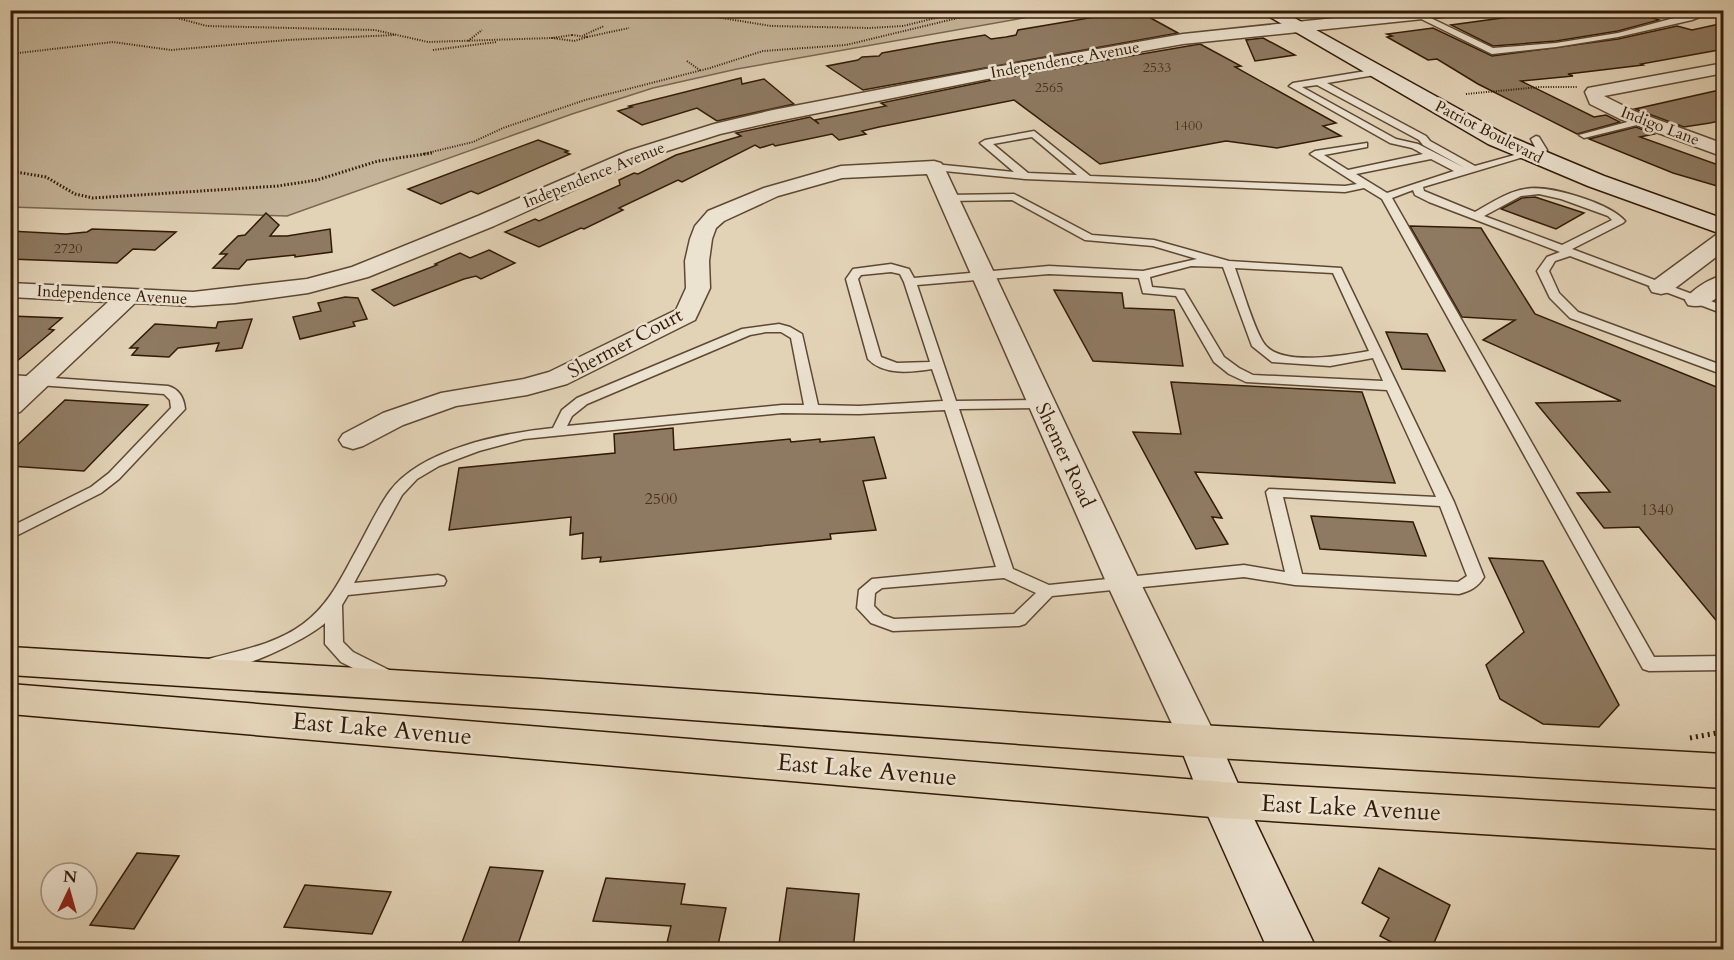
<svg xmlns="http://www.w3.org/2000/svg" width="1734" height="960" font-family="Cardo,serif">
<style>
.green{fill:#c4b398;stroke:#7b664f;stroke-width:1.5}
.building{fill:#8e7a62;stroke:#321a06;stroke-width:1.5}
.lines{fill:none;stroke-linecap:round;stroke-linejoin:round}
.lane-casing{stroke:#5e4832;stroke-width:3}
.street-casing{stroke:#5e4832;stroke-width:3}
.secondary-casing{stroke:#321a06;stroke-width:3}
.primary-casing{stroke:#321a06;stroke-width:3}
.path-far2{stroke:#321a06;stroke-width:2;stroke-dasharray:1 1.5;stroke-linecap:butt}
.path-far1{stroke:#321a06;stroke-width:3;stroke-dasharray:1.5 2;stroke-linecap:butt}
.path{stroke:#321a06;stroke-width:5;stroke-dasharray:2 4;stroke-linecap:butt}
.lane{fill:#ece2d0;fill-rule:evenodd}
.street{fill:#ece2d0;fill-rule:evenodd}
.secondary{fill:#ece2d0;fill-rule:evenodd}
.primary{fill:#e2d2b6;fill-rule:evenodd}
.labels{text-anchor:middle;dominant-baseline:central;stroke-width:5;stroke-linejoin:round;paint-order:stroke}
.far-number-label{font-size:14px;fill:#49321d}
.far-street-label{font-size:16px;fill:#321a06;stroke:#ece2d0}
.number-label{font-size:16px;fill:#49321d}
.street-label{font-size:20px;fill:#321a06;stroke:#ece2d0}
.near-street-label{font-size:24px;fill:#321a06;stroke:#ece2d0}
</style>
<rect width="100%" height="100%" fill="#e2d2b6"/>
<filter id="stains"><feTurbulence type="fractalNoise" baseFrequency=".00333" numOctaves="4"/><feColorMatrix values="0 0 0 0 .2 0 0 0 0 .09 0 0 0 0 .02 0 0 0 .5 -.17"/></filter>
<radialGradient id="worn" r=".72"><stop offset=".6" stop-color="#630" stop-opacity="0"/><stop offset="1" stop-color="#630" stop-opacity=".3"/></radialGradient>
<path class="green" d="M11 11H1063L737 69 653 88 572 114 287 216 11 207Z"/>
<g class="building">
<path d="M1136 10 1178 33 863 90 827 66 858 60 862 57 879 56 882 53 937 43 985 35 991 39 1006 37 1016 35 1018 30Z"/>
<path d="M1560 10H1630L1659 20 1618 31 1556 41 1493 46 1451 25Z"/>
<path d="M1724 23V49L1641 64 1643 65 1568 74 1573 76 1521 81 1594 117 1606 115 1620 122 1577 134 1478 84 1437 59 1428 60 1387 37 1392 36 1387 34 1433 28 1492 56 1618 39 1677 26 1692 30Z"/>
<path d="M1263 38 1295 55 1255 61 1246 40Z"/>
<path d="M1200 44 1241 66 1235 67 1336 123 1323 126 1341 136 1277 148 1226 141 1100 164 1014 100 879 127 862 131 866 134 839 140 832 134 775 146 773 144 760 148 755 145 682 182 678 180 619 208 623 210 584 229 581 228 539 247 505 232 535 219 539 221 591 198 620 185 619 180 634 173 638 174 676 155 741 136 736 133 810 117 819 124 815 120 886 106 881 103 1007 77Z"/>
<path d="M741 78 742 84 764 79 794 104 717 121 697 108 642 125 618 111 632 107 629 106Z"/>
<path d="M1724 89V120L1710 123 1684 127 1635 109Z"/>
<path d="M1636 127 1654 134 1640 137 1724 167V188L1673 173 1589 139Z"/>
<path d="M538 140 568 151 565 152 570 154 478 194 471 191 441 204 408 189Z"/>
<path d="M1535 197 1584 213 1556 229 1501 209 1522 198Z"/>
<path d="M266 213 279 225 270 236H287L330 229 332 252 295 257V255L285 256 247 260 239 269 213 268 227 254H220L238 236 245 235Z"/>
<path d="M1410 226 1481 228 1535 314 1724 390V630L1639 527 1604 528 1577 493 1610 492 1536 403 1621 401 1483 340 1515 320 1462 317Z"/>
<path d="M92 229 176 232 155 250 133 249 117 263 10 259V231L66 234 87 232Z"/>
<path d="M489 250 515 263 481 279 476 276 464 279 394 306 372 290 437 265 435 264 460 253 470 258Z"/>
<path d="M1054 290 1122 293 1124 308 1174 310 1183 366 1093 361Z"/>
<path d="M345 297 358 298 367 319 353 322 355 326 300 339 293 317 321 311 318 303Z"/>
<path d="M10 316 62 318 49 329 54 330 10 367Z"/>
<path d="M252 319 242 348 216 351 219 343 178 348 169 357 132 355 138 348H130L155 324 216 328 218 322Z"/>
<path d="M1386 332 1427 334 1445 371 1402 369Z"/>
<path d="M1171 382 1362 392 1395 483 1195 472 1222 518 1212 517 1228 544 1196 549 1133 432 1181 434Z"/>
<path d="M65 400 148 405 84 471 10 466V452Z"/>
<path d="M673 428 674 450 790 439 791 442 820 439V442L874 437 886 478 863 481 876 530 830 534 831 539 600 562 601 557 582 559 583 533 570 535 571 517 449 530 459 468 615 453 614 434Z"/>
<path d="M1311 516 1413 522 1426 556 1320 549Z"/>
<path d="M1489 558 1543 561 1619 705 1599 727 1543 724 1500 699 1486 665 1524 632Z"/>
<path d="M137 853 179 856 134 929 90 925Z"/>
<path d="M490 867 543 871 516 950 461 945Z"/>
<path d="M1379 868 1450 905 1431 950H1406L1380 936 1389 918 1362 903Z"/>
<path d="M606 878 685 884 681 904 726 908 717 950 666 947 671 926 593 921Z"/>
<path d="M305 885 391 892 372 934 284 927Z"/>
<path d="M787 888 859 894 853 950 779 944Z"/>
</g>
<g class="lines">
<g class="lane-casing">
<g id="lane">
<path d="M1403 10H1414L1493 48 1556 43 1618 33 1704 10H1717L1692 20 1618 37 1556 47 1492 54Z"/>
<path d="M1378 69 1382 72 1381 74 1327 83 1426 136 1430 141 1475 166 1536 149 1531 139 1536 136 1539 137 1547 150 1423 187 1424 191 1475 212C1491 203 1507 192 1525 189 1548 184 1610 203 1625 221L1623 223 1572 249 1724 306V314L1570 256 1555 261 1549 271 1559 293 1578 312 1724 366V375L1570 318 1550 298 1537 271 1547 257 1560 252 1429 202 1415 195 1413 190 1392 198 1654 657 1724 656V670L1649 671 1643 669 1382 199 1364 188 1345 192 1025 179 934 170 929 167 934 164 1014 172 980 143 985 140 1034 131 1090 176 1345 186 1357 184 1310 154 1315 151 1367 143V147L1324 155 1348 170 1423 154 1412 148 1390 143 1289 86 1293 83ZM1317 85 1419 140 1423 145 1465 168 1418 144 1396 139 1302 87ZM1032 137 1077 175 1028 173 993 144ZM1431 159 1454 171 1387 193 1356 174ZM1539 194 1561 199 1608 216 1612 220 1562 245 1484 216 1521 196Z"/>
<path d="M1642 118 1645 119V123L1584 138 1579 135Z"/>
<path d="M1014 194 1092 235 1154 240 1229 261 1341 268 1454 502 1484 577C1478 587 1470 591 1459 594L1295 585 1244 577 1052 596 1025 624 1019 626 893 631 871 623 857 608 859 590 872 579 996 567 945 410 859 414 782 413 524 439 479 451 439 466 417 479 402 495 354 583 438 575 444 577 446 581 444 585 348 595 342 605 343 642 353 652 395 673 398 678 395 683 389 685 383 683 341 662 325 644V623C307 640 229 677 205 670L202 665 205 660C237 651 275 645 303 624 329 605 341 578 356 551 367 531 377 509 390 491 421 449 503 433 553 428L562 410 577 398 742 329 779 324 790 327 802 334 818 405 859 406 943 401 932 369C912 372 884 376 868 359L846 279 853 269 891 264 909 269 914 278 1049 266 1143 271 1197 259 1153 246 1085 240 1012 200 948 201 943 198 948 195ZM1191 266 1223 267 1252 346 1272 362 1330 366 1373 358 1383 381 1253 375 1239 368 1224 357 1184 290 1152 287 1150 277ZM1235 268 1333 273 1369 351C1345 355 1278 368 1263 342 1252 323 1243 290 1235 268ZM891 272 900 274 904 282 930 362 897 363 881 357 858 279 861 275ZM1049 274 1139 278 1143 293 1176 296 1214 362 1229 374 1246 382 1387 390 1436 497 1269 489 1266 492 1285 572 1244 565 1049 585 1013 569 959 409 1042 408 1049 404 1042 400 956 401 917 285ZM766 332H781L791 338 804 405H782L567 426 572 416 587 404 750 335ZM1283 497 1440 506 1467 576 1458 582 1302 574ZM1004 578 1036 593 1014 614 894 619 883 615 874 606 875 593 882 588Z"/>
<path d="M10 375 168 386C179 389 184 398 185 409L119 479 101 493 10 539V527L91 487 109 473 171 408 170 400 164 394 10 383Z"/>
</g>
</g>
<g class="street-casing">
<g id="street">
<path d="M1411 10H1468L1461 15 1183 44 1007 75 773 122 720 134 642 159 494 226 368 277 308 293 235 303 193 306 135 303 20 412 10 414V391L108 302 10 297V283L193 292 307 279 352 267 478 216 628 151 714 124 773 110 1007 65 1183 34Z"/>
<path d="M1724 63V73L1604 96 1634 111 1724 144V157L1620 119 1590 104 1585 92 1588 88Z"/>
<path d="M934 161 941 163 944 167 1141 584 1218 741 1212 751 1199 756 1186 751 1180 741 1107 584 927 174 842 178 778 196 724 221 716 228 712 239 709 261 710 288 695 320 567 384 527 395 456 406 403 425 363 446 353 449 343 446 339 440 343 434 383 413 441 393 524 379 549 372 676 310 686 288 685 261 690 239 695 226 708 211 764 188 841 166Z"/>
<path d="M1724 233V251L1670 292 1661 294 1652 292 1649 287 1652 282 1716 235Z"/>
<path d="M1724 275V293C1712 301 1703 309 1688 305L1685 300C1692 289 1711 278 1724 275Z"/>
</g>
</g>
<g class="secondary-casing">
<g id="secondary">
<path d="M1258 10H1280L1504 134 1604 176 1724 219V235L1588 186 1488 144Z"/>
<path d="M1199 725 1214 729 1245 800 1317 950H1268L1201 800 1178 741 1184 729Z"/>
</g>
</g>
<g class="primary-casing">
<g id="primary">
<path d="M10 647 541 679 1199 725 1724 754V788L1199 757 541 709 10 675Z"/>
<path d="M10 684 1223 782 1724 811V849L1223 818 10 714Z"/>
</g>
</g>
<g class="path-far2">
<path d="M162 10 166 15 207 26 375 30 428 42 552 38"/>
<path d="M572 35 587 37 574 41 552 38Z"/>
<path d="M584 35 604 26"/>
<path d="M587 37 629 28"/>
<path d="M468 41 482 30"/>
<path d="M433 50 497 42"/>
<path d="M10 54 113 42 171 50 287 40 395 35"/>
<path d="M687 61 701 71"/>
<path d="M1466 94 1540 87H1577"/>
<path d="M423 154 473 142 503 128 585 100 710 68 763 51 846 45 966 16 956 13 903 26 870 28 771 26 673 10"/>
</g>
<path class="path-far1" d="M10 171 46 177 75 194 93 198 278 186 317 180 378 161 432 153"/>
<path class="path" d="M1690 738 1722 732"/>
<use href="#lane" class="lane"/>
<use href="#street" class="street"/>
<use href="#secondary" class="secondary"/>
<use href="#primary" class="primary"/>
</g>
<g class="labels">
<g class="far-number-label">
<text x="1157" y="67">2533</text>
<text x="1049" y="87">2565</text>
<text x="1188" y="125">1400</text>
<text x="68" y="248">2720</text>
</g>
<g class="far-street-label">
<text transform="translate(1065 60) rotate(-10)">Independence Avenue</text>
<text transform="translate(1660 126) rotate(21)">Indigo Lane</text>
<text transform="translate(1489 132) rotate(27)">Patriot Boulevard</text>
<text transform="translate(594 175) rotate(-22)">Independence Avenue</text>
<text transform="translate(112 295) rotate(3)">Independence Avenue</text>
</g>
<g class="number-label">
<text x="661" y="499">2500</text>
<text x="1657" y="510">1340</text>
</g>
<g class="street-label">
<text transform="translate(625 343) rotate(-28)">Shermer Court</text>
<text transform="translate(1065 455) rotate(65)">Shemer Road</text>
</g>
<g class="near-street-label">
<text transform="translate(382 729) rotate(5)">East Lake Avenue</text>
<text transform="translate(867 770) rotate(5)">East Lake Avenue</text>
<text transform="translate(1351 808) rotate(3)">East Lake Avenue</text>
</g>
</g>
<rect width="1734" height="960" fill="none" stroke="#e2d2b6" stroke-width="36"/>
<rect x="12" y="12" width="1710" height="936" fill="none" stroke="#321a06" stroke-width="3"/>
<rect x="18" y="18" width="1698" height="924" fill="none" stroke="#321a06" stroke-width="1.5"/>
<g transform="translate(69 891) rotate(5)"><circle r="28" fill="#ece2d0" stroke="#a2927f" stroke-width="1.5"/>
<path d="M0-4.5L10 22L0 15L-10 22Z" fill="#8f2418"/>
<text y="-9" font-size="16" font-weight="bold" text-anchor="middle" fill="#321a06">N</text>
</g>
<rect width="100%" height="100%" filter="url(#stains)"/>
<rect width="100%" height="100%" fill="url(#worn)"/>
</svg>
